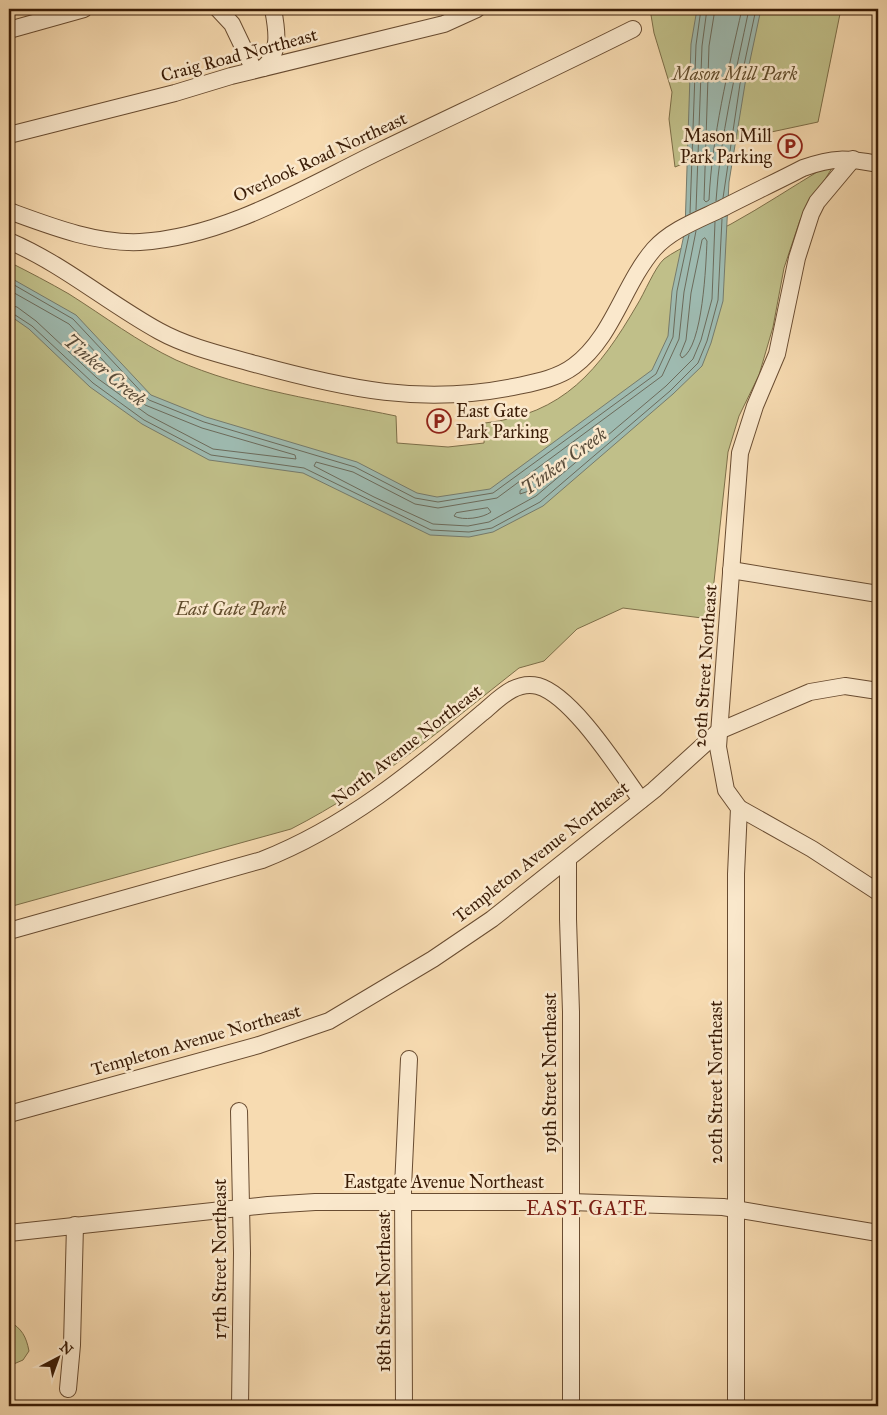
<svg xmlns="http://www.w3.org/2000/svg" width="887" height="1415" font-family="'IM FELL Great Primer',serif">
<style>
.green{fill:#c0bf89;stroke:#7d6e48}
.water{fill:#9ebab0;stroke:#767b6c}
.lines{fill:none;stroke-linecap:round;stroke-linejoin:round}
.shore{stroke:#6c6b5b;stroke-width:1}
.minor-casing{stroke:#694c31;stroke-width:18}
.minor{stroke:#fae8cc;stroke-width:16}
.labels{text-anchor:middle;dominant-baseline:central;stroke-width:5;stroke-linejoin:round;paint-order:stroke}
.street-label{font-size:18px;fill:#3a1c06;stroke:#fae8cc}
.park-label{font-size:18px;font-style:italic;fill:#624d2d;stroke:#fae8cc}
.poi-label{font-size:18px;fill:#3a1c06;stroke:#fae8cc;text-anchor:end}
.water-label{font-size:19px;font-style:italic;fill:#584b39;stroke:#fae8cc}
.quarter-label{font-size:20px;letter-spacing:1px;fill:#7a1f14;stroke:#fae8cc}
</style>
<rect width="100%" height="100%" fill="#f7dbb1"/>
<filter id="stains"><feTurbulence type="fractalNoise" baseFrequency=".004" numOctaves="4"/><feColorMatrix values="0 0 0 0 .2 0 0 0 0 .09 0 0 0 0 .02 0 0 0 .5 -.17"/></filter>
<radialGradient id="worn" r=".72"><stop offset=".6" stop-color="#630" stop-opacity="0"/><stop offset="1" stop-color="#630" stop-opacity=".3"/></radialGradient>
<g class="green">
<path d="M650 9H841L818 122 748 137 675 167 669 119 672 92 654 33Z"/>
<path d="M832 168 800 220 784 268 773 327 759 375 739 416 728 452 710 619 623 608 577 629 544 661 519 668C444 727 377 785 291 829L9 907V262C29 272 50 283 69 294 104 316 138 342 176 360 243 390 324 401 396 416L397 443 448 447 484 443 485 423C564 414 599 370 637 305 644 294 655 267 664 259 680 247 712 234 731 224 762 207 792 187 822 169Z"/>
<path d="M9 1321C22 1329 26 1336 29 1351L23 1360 9 1366Z"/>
</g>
<path class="water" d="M697 9H761L745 84 729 182 723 301 711 343 702 366 673 394 543 506 493 532 469 537 430 535 303 473 209 460 142 424 90 387 29 329 9 315V277L76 315 151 395 206 417 357 462 417 493 437 497 490 489 652 370 668 336 672 291 685 230 691 44Z"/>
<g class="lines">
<g class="shore">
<path d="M715 9 709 46 704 200 706 202 709 200C712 136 728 71 742 9"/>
<path d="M723 198 740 84 756 9"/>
<path d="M716 201C720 136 736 72 749 9"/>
<path d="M696 210 702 46 707 9"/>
<path d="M690 213 696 45 701 9"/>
<path d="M696 231 684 292 679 339 662 376 497 498 438 508 415 504 353 472 316 462 314 466 374 497 433 524 468 526 489 522 536 496 666 386 693 359 701 340 712 299 715 222"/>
<path d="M705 238 707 241C706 263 703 347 682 358L680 355 686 340 691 293 702 240Z"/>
<path d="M9 282 73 319 149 400 204 422 355 467 415 498 438 502 493 493 656 374 673 337 677 291 689 235"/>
<path d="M9 290 69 324 145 405 202 428 295 455 296 459 213 449 148 415 97 378 36 321 17 307 9 305"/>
<path d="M9 311 32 326 93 383 144 420 211 455 304 468 431 530 469 532 492 528 540 502 670 391 698 363 707 341 718 300 722 219"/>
<path d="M540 477H543V481L532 490 520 494V491Z"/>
<path d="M488 508 491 512C483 518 463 521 454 516L456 513Z"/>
</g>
<g class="minor-casing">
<g id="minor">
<path d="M218 9 232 24 254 70"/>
<path d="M9 30 84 9"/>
<path d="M263 68C281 53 277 30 273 9"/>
<path d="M9 135 175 93 231 76 444 24 477 9"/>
<path d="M9 211C50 226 96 244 140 242 225 237 304 188 378 152 463 111 549 71 633 29"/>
<path d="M9 241C63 264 108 303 159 331 188 347 223 355 255 364 346 389 423 406 518 386 537 382 558 378 574 366 613 337 623 285 654 249 671 230 698 220 721 209 748 195 776 182 803 168 834 157 846 158 878 164"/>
<path d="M731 570 878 594"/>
<path d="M739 808 812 849 878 892"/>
<path d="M568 860V919L571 1012V1406"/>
<path d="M9 931 262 860C346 827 414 771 482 713 498 700 515 680 538 686 573 696 619 770 641 800"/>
<path d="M239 1111 242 1253 240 1406"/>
<path d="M9 1114 259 1045 329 1021 433 959 492 919 654 790 719 731 810 692 845 686 878 691"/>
<path d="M9 1233 268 1205 315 1202H570L723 1207 878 1233"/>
<path d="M68 1389 72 1345 75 1225"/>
<path d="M404 1406 403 1187 409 1059"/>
<path d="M736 1406V874L739 808 726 790 718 747 740 453 755 406 777 354 797 258 811 214 817 202 853 159"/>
</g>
</g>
<use href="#minor" class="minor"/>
</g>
<defs>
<g id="parking-ring" transform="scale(1.25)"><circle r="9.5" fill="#fae8cc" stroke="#8f2418" stroke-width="1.5"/><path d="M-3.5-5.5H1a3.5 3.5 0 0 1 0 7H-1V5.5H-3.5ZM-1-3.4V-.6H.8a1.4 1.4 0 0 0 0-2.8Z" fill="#8f2418"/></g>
</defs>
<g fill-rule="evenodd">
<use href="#parking-ring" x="790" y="146"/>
<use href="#parking-ring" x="439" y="421"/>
</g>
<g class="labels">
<g class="street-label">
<text transform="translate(239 55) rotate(-15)">Craig Road Northeast</text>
<text transform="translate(320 157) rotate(-25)">Overlook Road Northeast</text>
<text transform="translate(705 666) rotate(-86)">20th Street Northeast</text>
<text transform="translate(407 745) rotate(-38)">North Avenue Northeast</text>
<text transform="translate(541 852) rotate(-38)">Templeton Avenue Northeast</text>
<text transform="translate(196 1040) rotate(-16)">Templeton Avenue Northeast</text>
<text transform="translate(550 1073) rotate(-90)">19th Street Northeast</text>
<text transform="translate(716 1082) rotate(-90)">20th Street Northeast</text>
<text x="444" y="1182">Eastgate Avenue Northeast</text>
<text transform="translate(220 1259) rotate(-90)">17th Street Northeast</text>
<text transform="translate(384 1292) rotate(-90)">18th Street Northeast</text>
</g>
<g class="park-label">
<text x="735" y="74">Mason Mill Park</text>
<text x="231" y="609">East Gate Park</text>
</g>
<g class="poi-label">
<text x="772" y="136">Mason Mill<tspan x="772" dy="21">Park Parking</tspan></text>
<text x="456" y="411" text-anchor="start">East Gate<tspan x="456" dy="21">Park Parking</tspan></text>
</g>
<g class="water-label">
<text transform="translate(105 370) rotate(40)">Tinker Creek</text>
<text transform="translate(564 461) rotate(-36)">Tinker Creek</text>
</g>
<g class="quarter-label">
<text x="587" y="1208">EAST GATE</text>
</g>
</g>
<rect width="887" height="1415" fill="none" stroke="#f7dbb1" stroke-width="30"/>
<rect x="10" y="10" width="867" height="1395" fill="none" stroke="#3a1c06" stroke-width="2.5"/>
<rect x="15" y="15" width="857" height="1385" fill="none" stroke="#3a1c06"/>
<g transform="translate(58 1358) rotate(41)" stroke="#fae8cc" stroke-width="4" paint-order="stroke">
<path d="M0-4L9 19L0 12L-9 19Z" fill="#3a1c06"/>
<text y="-8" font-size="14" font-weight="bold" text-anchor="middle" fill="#3a1c06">N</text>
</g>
<rect width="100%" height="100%" filter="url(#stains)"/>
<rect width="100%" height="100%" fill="url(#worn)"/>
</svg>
